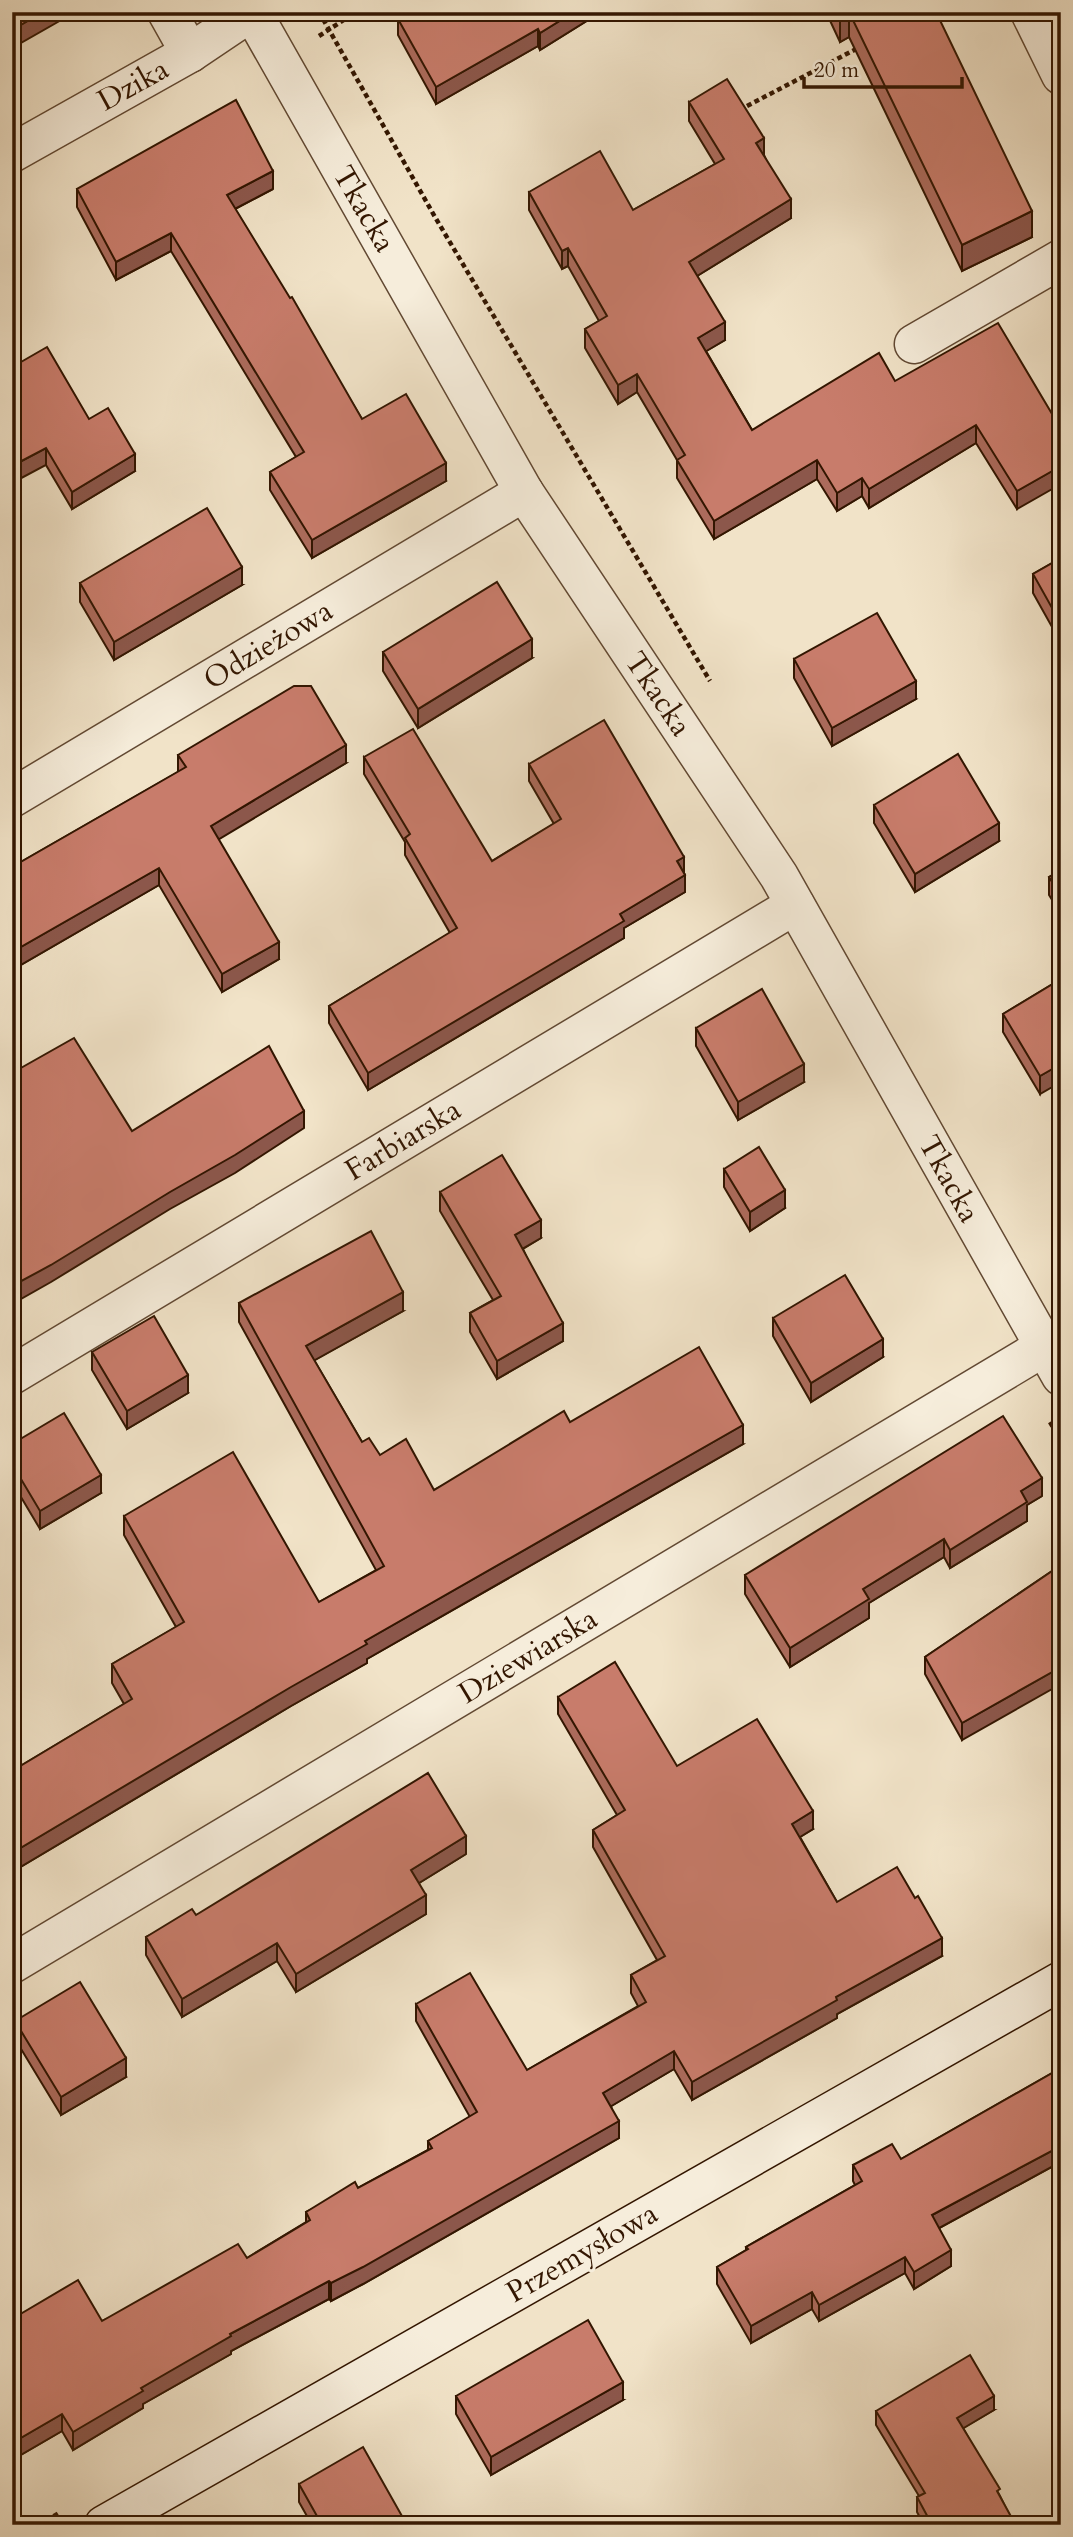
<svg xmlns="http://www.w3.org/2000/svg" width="1073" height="2537" font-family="Cardo,serif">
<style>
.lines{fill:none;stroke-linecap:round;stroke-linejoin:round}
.street-casing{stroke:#624933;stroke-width:41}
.secondary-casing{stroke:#331601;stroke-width:41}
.path{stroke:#331601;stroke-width:4.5;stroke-dasharray:5 3.5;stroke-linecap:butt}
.street{stroke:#f6eddb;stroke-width:38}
.secondary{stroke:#f6eddb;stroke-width:38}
.wall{fill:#ac6b5c;stroke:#331601;stroke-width:2}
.shaded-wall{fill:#8c574b;stroke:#331601;stroke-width:2}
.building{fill:#c87c6b;stroke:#331601;stroke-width:2}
.labels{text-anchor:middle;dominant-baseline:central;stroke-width:6;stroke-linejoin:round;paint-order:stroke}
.street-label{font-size:30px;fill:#331601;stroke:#f6eddb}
</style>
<rect width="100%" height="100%" fill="#f1e3c8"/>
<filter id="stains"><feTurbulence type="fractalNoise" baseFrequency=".00286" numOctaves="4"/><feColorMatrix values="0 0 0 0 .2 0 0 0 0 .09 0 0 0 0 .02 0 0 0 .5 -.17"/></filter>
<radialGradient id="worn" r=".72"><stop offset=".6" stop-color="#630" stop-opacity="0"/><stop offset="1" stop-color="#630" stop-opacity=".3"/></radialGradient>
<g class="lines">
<g class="street-casing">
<g id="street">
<path d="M167 12 190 53"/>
<path d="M252 12 524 492 779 876 1061 1376"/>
<path d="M1030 12 1061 75"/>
<path d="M12 153 190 53 251 12"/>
<path d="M914 344 1061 259"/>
<path d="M12 798 524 492"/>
<path d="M12 1375 795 905"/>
<path d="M12 1964 1044 1347"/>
</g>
</g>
<g class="secondary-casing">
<path id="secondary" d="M104 2525 1061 1981"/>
</g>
<g class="path">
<path d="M319 12 435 217 710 681"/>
<path d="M319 36 356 12"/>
<path d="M747 106 858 48"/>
<path d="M1050 1422 1061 1441"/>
<path d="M39 2525 59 2513"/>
</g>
<use href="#street" class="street"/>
<use href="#secondary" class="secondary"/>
</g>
<g class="wall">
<path d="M409 12H601L540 50 538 46 436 104 398 35V19Z"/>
<path d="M826 12H920L1032 237 962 271 849 37 840 42Z"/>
<path d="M689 102 764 155 791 218 697 276 725 340 706 351 752 430 895 381 1061 429 1017 509 976 443 869 508 862 496 837 511 817 479 714 539 677 478V460L637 392 618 404 585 348V329L599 321 568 266 562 269 529 210V192L633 210 715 164 689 121Z"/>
<path d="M77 189H273L235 209 362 419 446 481 312 558 270 490V472L296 457 171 251 116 280 77 207Z"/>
<path d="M14 366 89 419 135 471 72 509 46 465Z"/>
<path d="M1061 558V643L1033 593V574Z"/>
<path d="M80 583 242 585 114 660 80 602Z"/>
<path d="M383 652 532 658 418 728 383 671Z"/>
<path d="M794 659 916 699 832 746 794 678Z"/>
<path d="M178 755 346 763 218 839 279 959 222 992 159 885 12 970V867L178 772Z"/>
<path d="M364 757 492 861 554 824 529 781V764L684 872 685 892 624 928V938L368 1090 329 1023V1006L450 933 405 855V842L364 774Z"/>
<path d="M874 805 999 841 915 892 874 823Z"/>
<path d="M1061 870V914L1049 895V877Z"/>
<path d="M1061 979 1040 1094 1003 1032V1014Z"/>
<path d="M696 1028 804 1082 738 1120 696 1046Z"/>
<path d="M724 1169 785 1208 750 1231 724 1187Z"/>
<path d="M440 1192 541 1238 523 1249 563 1341 497 1379 470 1332V1313L493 1300 440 1211Z"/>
<path d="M239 1303 403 1311 314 1360 362 1442 380 1455 434 1490 570 1422 743 1444 367 1659V1663L291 1706 12 1872V1771L124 1704 112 1683V1664L176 1627 124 1535V1516L319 1602 376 1570 239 1322Z"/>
<path d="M773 1318 883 1357 811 1402 773 1336Z"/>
<path d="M92 1352 188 1393 127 1429 92 1370Z"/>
<path d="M12 1444 101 1493 40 1529 12 1482Z"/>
<path d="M1042 1496 1027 1505V1521L950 1568 944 1557 869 1603V1618L790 1667 745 1594V1575Z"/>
<path d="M1061 1565 962 1740 925 1674V1657Z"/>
<path d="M558 1697 677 1766 813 1829 800 1837 837 1902 942 1956 837 2014V2018L692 2100 674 2069 611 2106 619 2138 363 2284 331 2301 329 2299 231 2351V2354L143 2404V2408L73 2450 62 2431 12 2460V2319L102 2321 247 2258 306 2222V2212L358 2188 428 2150V2141L470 2117 416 2021V2004L527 2070 638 2006 631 1993V1975L657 1960 593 1847V1830L617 1815 558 1714Z"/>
<path d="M466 1854 419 1883 426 1914 296 1992 277 1961 182 2017 146 1955V1937L196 1915Z"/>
<path d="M15 2021 126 2077 61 2115 15 2039Z"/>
<path d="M1061 2068V2171L1057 2164 939 2228 951 2266 914 2289 905 2273 819 2321 812 2309 751 2343 717 2284V2267L746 2250V2247L855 2185 853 2181V2165L901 2159Z"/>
<path d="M456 2396 623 2400 491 2475 456 2414Z"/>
<path d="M994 2410 963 2428 1000 2496 1014 2525H924L917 2512V2497L919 2496 876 2425V2411Z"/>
<path d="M299 2484 407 2525H312L299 2502Z"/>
</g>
<g class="shaded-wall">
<path d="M43 12H63V19L12 48V30Z"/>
<path d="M574 12H601L540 50V33Z"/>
<path d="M849 12V37L840 42V16Z"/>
<path d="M538 29V46L436 104V87Z"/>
<path d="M764 138V157L756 143Z"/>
<path d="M273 171V189L227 213V195Z"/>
<path d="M791 199V218L689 281V262Z"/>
<path d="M1032 211V237L962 271V245Z"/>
<path d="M171 233V251L116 280V262Z"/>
<path d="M568 248V266L562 269V251Z"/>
<path d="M725 322V340L698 356V338Z"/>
<path d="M637 374V392L618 404V385Z"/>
<path d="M976 425V443L869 508V489Z"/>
<path d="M46 448V465L12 483V466Z"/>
<path d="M135 454V471L72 509V492Z"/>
<path d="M817 460V479L714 539V521Z"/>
<path d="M446 463V481L312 558V540Z"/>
<path d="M1061 466V484L1017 509V491Z"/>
<path d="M862 478V496L837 511V493Z"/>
<path d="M242 567V585L114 660V642Z"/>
<path d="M532 639V658L418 728V709Z"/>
<path d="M916 681V699L832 746V728Z"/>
<path d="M346 745V763L211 844V826Z"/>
<path d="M999 823V841L915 892V874Z"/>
<path d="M684 857V874L677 861Z"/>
<path d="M159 868V885L12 970V952Z"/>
<path d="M685 875V892L624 928V938L368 1090V1073L620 914Z"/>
<path d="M279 942V959L222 992V974Z"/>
<path d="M804 1064V1082L738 1120V1102Z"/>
<path d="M1061 1064V1082L1040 1094V1076Z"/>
<path d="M304 1111V1128L235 1173 170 1209 51 1282 12 1304V1286Z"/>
<path d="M785 1190V1208L750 1231V1212Z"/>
<path d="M541 1220V1238L515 1253V1235Z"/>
<path d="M403 1292V1311L306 1365V1346Z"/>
<path d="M563 1323V1341L497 1379V1361Z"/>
<path d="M883 1339V1357L811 1402V1383Z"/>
<path d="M188 1375V1393L127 1429V1411Z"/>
<path d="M743 1425V1444L367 1659V1663L291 1706 12 1872V1853L365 1641Z"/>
<path d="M101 1475V1493L40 1529V1511Z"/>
<path d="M1042 1478V1496L1027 1505V1521L950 1568V1550L1021 1491Z"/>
<path d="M944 1539V1557L869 1603V1618L790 1667V1648L863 1589Z"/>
<path d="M1061 1667V1684L962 1740V1723Z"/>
<path d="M813 1811V1829L792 1842V1824Z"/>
<path d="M466 1836V1854L411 1888V1870Z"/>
<path d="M426 1895V1914L296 1992V1974Z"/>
<path d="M942 1938V1956L837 2014V2018L692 2100V2082L836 1997Z"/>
<path d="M277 1943V1961L182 2017V1999Z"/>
<path d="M674 2051V2069L603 2111V2093Z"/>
<path d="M126 2058V2077L61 2115V2097Z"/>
<path d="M619 2121V2138L363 2284 331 2301V2283Z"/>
<path d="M1057 2148V2164L932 2232V2215Z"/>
<path d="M951 2250V2266L914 2289V2272Z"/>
<path d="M905 2257V2273L819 2321V2305Z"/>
<path d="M329 2281V2299L231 2351V2354L143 2404V2408L73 2450V2432L141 2388 230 2334Z"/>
<path d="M812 2292V2309L751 2343V2326Z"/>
<path d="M623 2382V2400L491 2475V2457Z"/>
<path d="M994 2396V2410L957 2432V2418Z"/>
<path d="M62 2414V2431L12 2460V2443Z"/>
</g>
<g class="building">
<path d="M12 12H43L12 30Z"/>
<path d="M409 12H574L540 33 538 29 436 87 398 19Z"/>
<path d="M838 12H848L840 16Z"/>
<path d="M849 12H920V14L924 12H936L1032 211 962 245Z"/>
<path d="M727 79 764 138 756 143 791 199 689 262 725 322 698 338 752 430 879 353 895 381 998 323 1061 429V466L1017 491 976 425 869 489 862 478 837 493 817 460 714 521 677 460 685 455 637 374 618 385 585 329 607 316 568 248 562 251 529 192 600 151 633 210 724 159 689 102Z"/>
<path d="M236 100 273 171 227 195 290 298 292 297 362 419 406 394 446 463 312 540 270 472 304 452 171 233 116 262 77 189Z"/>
<path d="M47 347 89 419 108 408 135 454 72 492 46 448 12 466V363L14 366Z"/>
<path d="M207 508 242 567 114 642 80 583Z"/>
<path d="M1061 558V624L1033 574Z"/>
<path d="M497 582 532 639 418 709 383 652Z"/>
<path d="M877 613 916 681 832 728 794 659Z"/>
<path d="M294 686H311L346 745 211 826 279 942 222 974 159 868 12 952V867L186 767 178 755Z"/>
<path d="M604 720 684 857 677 861 685 875 620 914 624 921 368 1073 329 1006 457 928 405 838 410 834 364 757 413 729 492 861 561 819 529 764Z"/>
<path d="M958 754 999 823 915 874 874 805Z"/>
<path d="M1061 870V896L1049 877Z"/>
<path d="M1061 979V1064L1040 1076 1003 1014Z"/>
<path d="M762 989 804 1064 738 1102 696 1028Z"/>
<path d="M74 1038 132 1131 269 1046 304 1111 235 1155 170 1192 51 1265 12 1286V1073Z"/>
<path d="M759 1147 785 1190 750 1212 724 1169Z"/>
<path d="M502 1155 541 1220 515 1235 563 1323 497 1361 470 1313 501 1296 440 1192Z"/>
<path d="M371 1231 403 1292 306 1346 362 1442 369 1438 380 1455 406 1439 434 1490 564 1411 570 1422 699 1347 743 1425 365 1641 367 1644 291 1687 12 1853V1771L132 1699 112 1664 184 1622 124 1516 233 1452 319 1602 384 1566 239 1303Z"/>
<path d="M845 1275 883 1339 811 1383 773 1318Z"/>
<path d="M154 1316 188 1375 127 1411 92 1352Z"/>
<path d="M64 1413 101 1475 40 1511 12 1464V1444Z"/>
<path d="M1003 1416 1042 1478 1021 1491 1027 1502 950 1550 944 1539 863 1589 869 1599 790 1648 745 1575Z"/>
<path d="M1061 1565V1667L962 1723 925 1657Z"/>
<path d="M615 1662 677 1766 757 1719 813 1811 792 1824 837 1902 897 1867 915 1898 918 1896 942 1938 836 1997 837 2000 692 2082 674 2051 603 2093 619 2121 363 2267 331 2283 329 2281 230 2334 231 2336 141 2388 143 2391 73 2432 62 2414 12 2443V2319L78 2280 102 2321 238 2244 247 2258 310 2220 306 2212 355 2182 358 2188 432 2148 428 2141 477 2112 416 2004 470 1973 527 2070 646 2002 631 1975 665 1956 593 1830 625 1810 558 1697Z"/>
<path d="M428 1773 466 1836 411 1870 426 1895 296 1974 277 1943 182 1999 146 1937 192 1909 196 1915Z"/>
<path d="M80 1982 126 2058 61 2097 15 2021Z"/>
<path d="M1061 2068V2155L1057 2148 932 2215 951 2250 914 2272 905 2257 819 2305 812 2292 751 2326 717 2267 748 2249 746 2247 862 2181 853 2165 892 2144 901 2159Z"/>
<path d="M588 2320 623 2382 491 2457 456 2396Z"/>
<path d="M970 2355 994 2396 957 2418 1000 2489 997 2491 1014 2522 1009 2525H928L931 2523 917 2497 925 2493 876 2411Z"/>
<path d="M363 2447 407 2525H322L299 2484Z"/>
</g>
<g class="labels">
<g class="street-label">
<text transform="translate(133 85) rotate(-29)">Dzika</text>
<text transform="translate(364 209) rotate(60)">Tkacka</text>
<text transform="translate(268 645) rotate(-31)">Odzieżowa</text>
<text transform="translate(658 694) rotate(56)">Tkacka</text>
<text transform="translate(403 1140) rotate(-31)">Farbiarska</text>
<text transform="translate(949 1179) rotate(61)">Tkacka</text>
<text transform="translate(528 1656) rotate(-31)">Dziewiarska</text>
<text transform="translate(582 2253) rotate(-30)">Przemysłowa</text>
</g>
</g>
<rect width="1073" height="2537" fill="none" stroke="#f1e3c8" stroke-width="42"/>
<rect x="14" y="14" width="1045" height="2509" fill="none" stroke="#331601" stroke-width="3.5"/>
<rect x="21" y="21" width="1031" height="2495" fill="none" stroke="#331601" stroke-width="2"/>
<path d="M804 77v10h158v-10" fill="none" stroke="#331601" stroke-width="3.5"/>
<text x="814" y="77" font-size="21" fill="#331601" stroke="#f6eddb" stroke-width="5" paint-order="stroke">20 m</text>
<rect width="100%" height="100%" filter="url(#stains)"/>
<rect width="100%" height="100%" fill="url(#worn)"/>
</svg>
